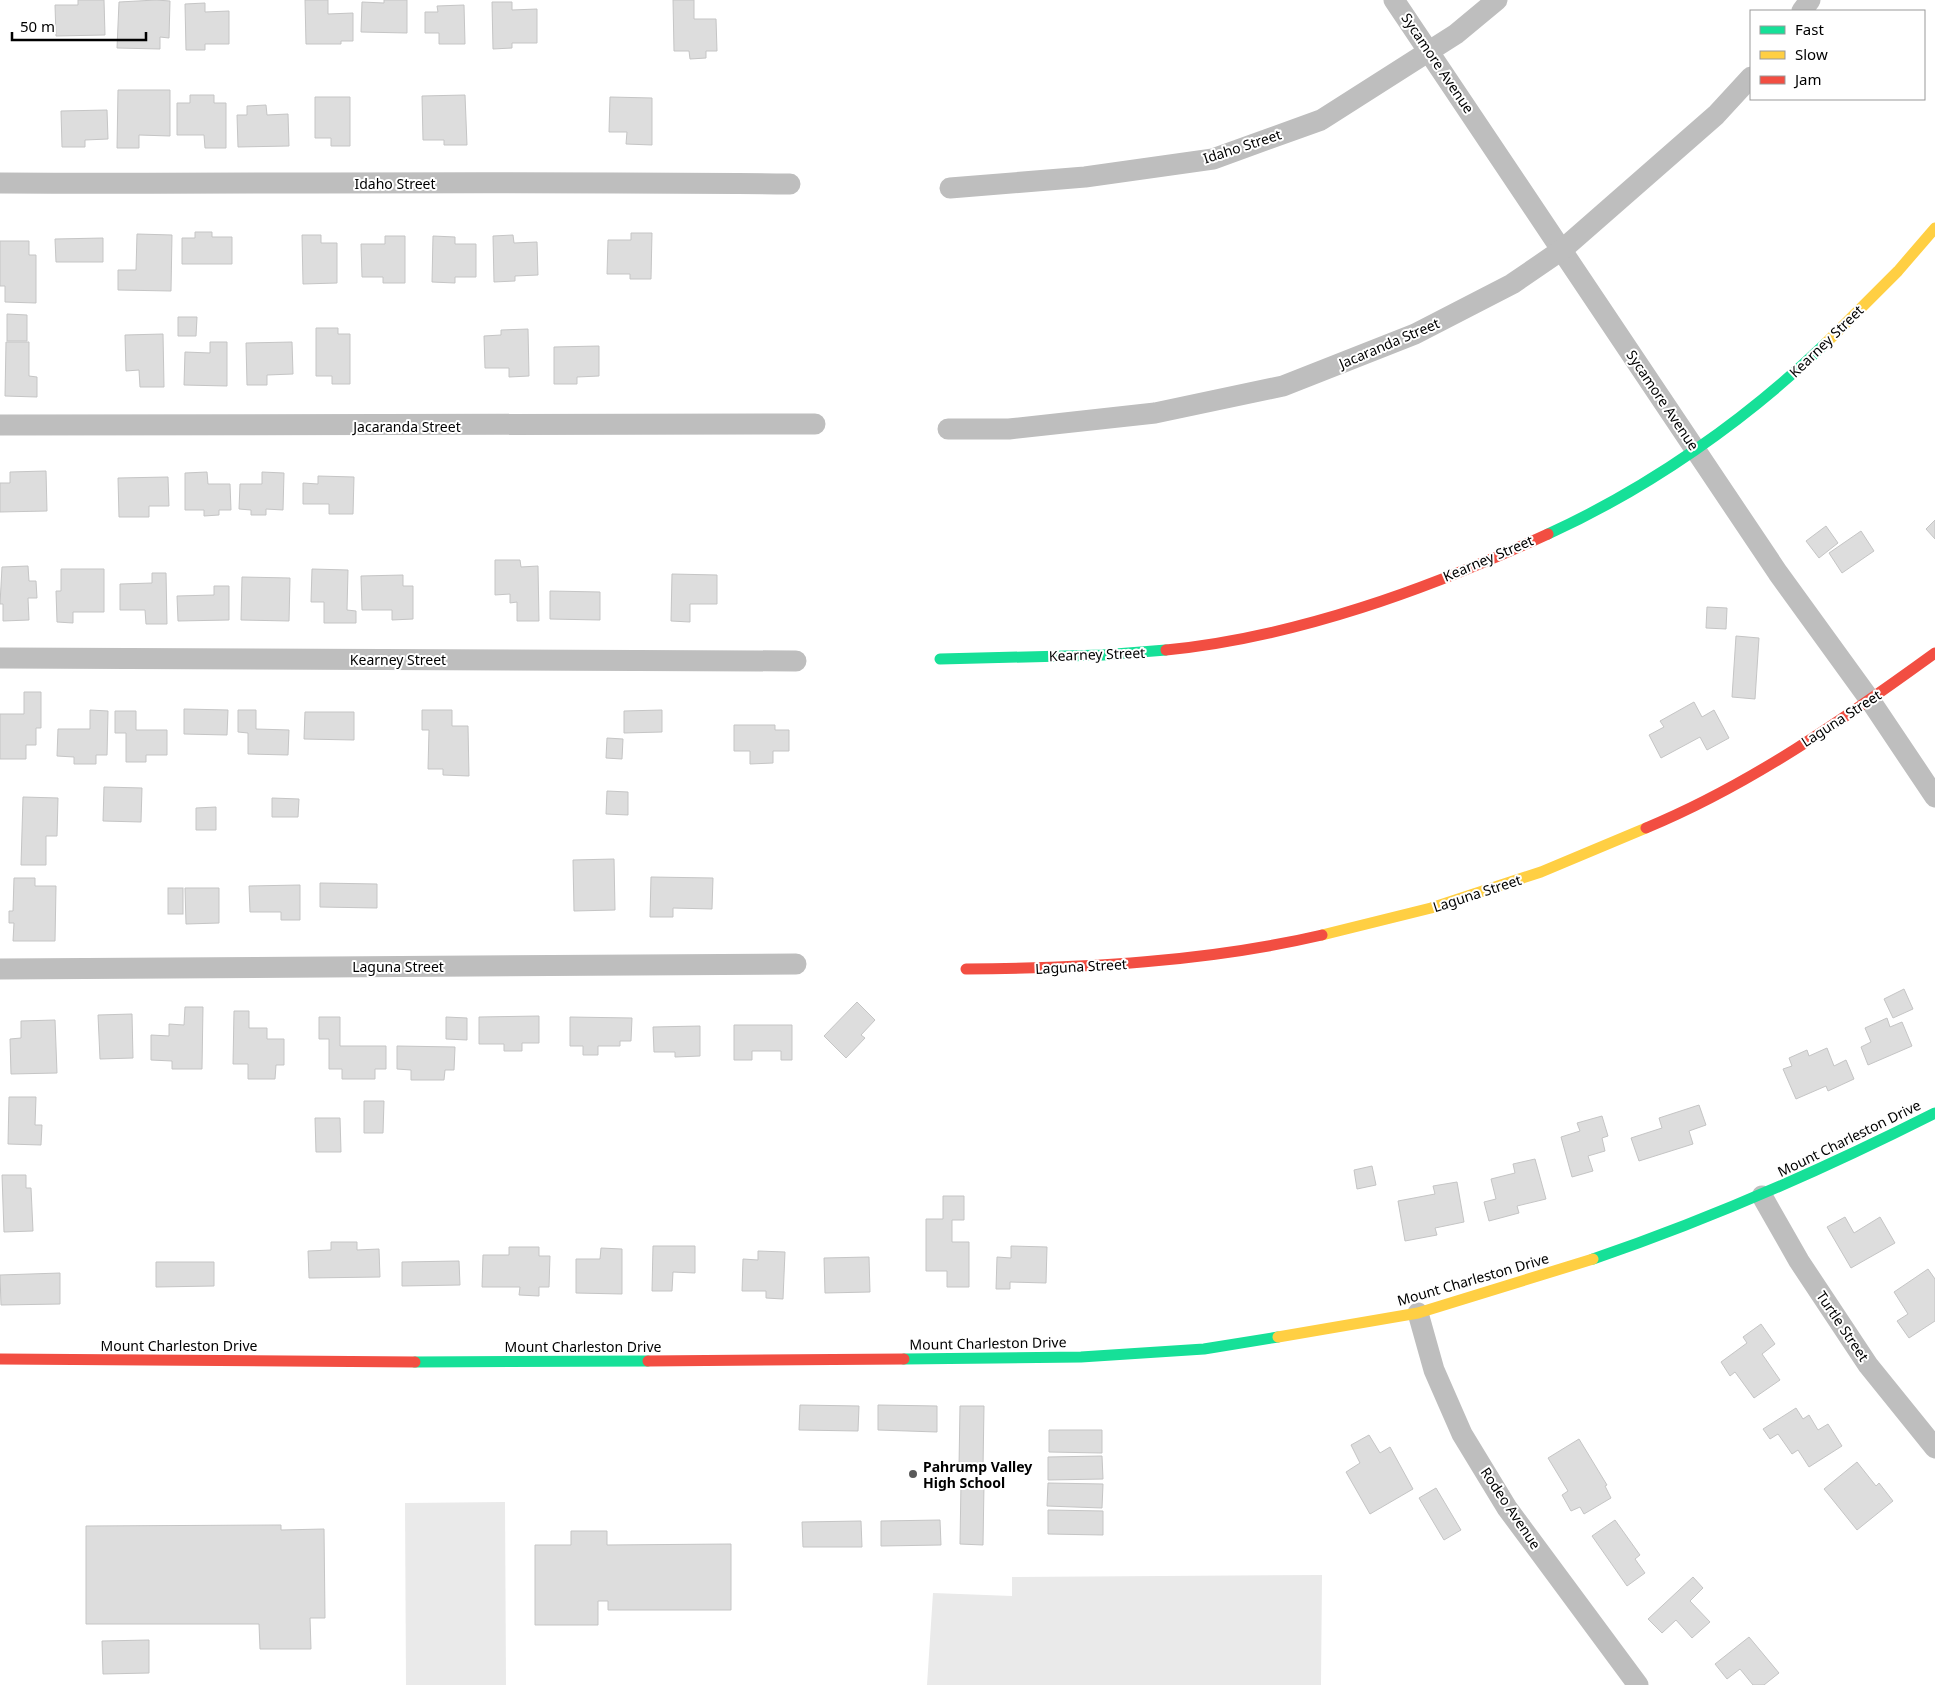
<svg xmlns="http://www.w3.org/2000/svg" width="1935" height="1685" font-family="'Noto Sans',sans-serif">
<style>
.green{fill:#eaeaea}
.building{fill:#ddd;stroke:#c5c5c5}
.lines{fill:none;stroke-linecap:round;stroke-linejoin:round}
.street{stroke:#bebebe;stroke-width:21}
.fast{stroke:#16e098;stroke-width:11}
.slow{stroke:#ffcf43;stroke-width:11}
.jam{stroke:#f24e42;stroke-width:11}
.poi-dot{fill:#595959;stroke:#fff;stroke-width:2}
.labels{text-anchor:middle;dominant-baseline:central;stroke-width:4;stroke-linejoin:round;paint-order:stroke}
.street-label{font-size:14px;fill:#000;stroke:#fff}
.poi-label{font-size:14px;font-weight:bold;fill:#000;stroke:#fff;text-anchor:start}
</style>
<rect width="100%" height="100%" fill="#fff"/>
<g class="green">
<path d="M505 1502 506 1685H406L405 1503Z"/>
<path d="M1322 1575 1321 1685H927L933 1593 1012 1596V1577Z"/>
</g>
<g class="building">
<path d="M78 0H104L105 35 56 36 55 5H78Z"/>
<path d="M156 0 170 1 169 38 160 37V49L117 48 119 2Z"/>
<path d="M305 0H328V14L353 13V41H341V44H306Z"/>
<path d="M384 0H407V33L361 32 362 2 384 3Z"/>
<path d="M673 0H694V19H716L717 51H706V58L690 59 689 51H674Z"/>
<path d="M492 2H512V10L537 9V43H512V48L493 49Z"/>
<path d="M205 3V12L229 11V44H205V50H186L185 4Z"/>
<path d="M464 5 465 44H439V33H425V12H438L437 6Z"/>
<path d="M118 90H170V136L139 135V148H117Z"/>
<path d="M190 95H214V103H226V148H205L204 135H177V103H190Z"/>
<path d="M465 95 467 145H444V140H423L422 96Z"/>
<path d="M315 97H350V146H331V138H315Z"/>
<path d="M610 97 652 98V145L626 144 627 132H609Z"/>
<path d="M266 105 267 115 288 114 289 146 238 147 237 115H247V106Z"/>
<path d="M107 110 108 139 85 140V147H62L61 111Z"/>
<path d="M195 232H212V237H232V264H182V238H195Z"/>
<path d="M631 233H652L651 279H630V274H607L608 240H631Z"/>
<path d="M137 234 172 235 171 291 118 290V270H136Z"/>
<path d="M302 235H321V243H337V283L303 284Z"/>
<path d="M513 235 514 243 537 242 538 275 515 276V281L494 282 493 236Z"/>
<path d="M385 236H405V283H383V277H362L361 244H385Z"/>
<path d="M433 236 455 237V244H476V277H455V283L432 282Z"/>
<path d="M103 238V262H56L55 239Z"/>
<path d="M0 241H29V255H36V303L5 302V286H0Z"/>
<path d="M7 314 27 315V341H7Z"/>
<path d="M178 317H197L196 336H178Z"/>
<path d="M316 328H338V334H350V384H332V376H316Z"/>
<path d="M528 329 529 376 509 377V368H485L484 336 501 335V330Z"/>
<path d="M163 334 164 387H140L139 370 126 371 125 335Z"/>
<path d="M6 342H29V376L37 377V397L5 396Z"/>
<path d="M210 342H227V386L184 385 185 352 210 353Z"/>
<path d="M292 342 293 374 267 375V385H247L246 343Z"/>
<path d="M599 346V376L577 377V384H554V347Z"/>
<path d="M46 471 47 511 0 512V483H10V472Z"/>
<path d="M207 472 208 484H230L231 510H219V515L204 516V510H185V473Z"/>
<path d="M262 472 284 473 283 510 266 509V515H251V510L239 509 240 484H262Z"/>
<path d="M318 476 354 477 353 514H329V504H303V483L318 484Z"/>
<path d="M168 477 169 506H149V517H119L118 478Z"/>
<path d="M1935 520V539L1926 529Z"/>
<path d="M1826 526 1838 543 1819 558 1806 541Z"/>
<path d="M1861 531 1874 551 1842 573 1829 553Z"/>
<path d="M495 560H520L521 567 538 566 539 621H517V602L510 603V594L495 595Z"/>
<path d="M28 566 29 581H36L37 598H28L29 620 3 621V604H0L2 567Z"/>
<path d="M61 569H104V612H73V623L57 622 56 591H61Z"/>
<path d="M312 569 348 570 347 610 356 611V623H324V602H311Z"/>
<path d="M152 573H166L167 624H146L145 610H120V584L152 583Z"/>
<path d="M672 574 717 575V604H690V622L671 621Z"/>
<path d="M403 575V586H413V619L392 620V610H362L361 576Z"/>
<path d="M242 577 290 578 289 621 241 620Z"/>
<path d="M214 586H229V620L178 621 177 596 214 595Z"/>
<path d="M550 591 600 592V620L550 619Z"/>
<path d="M1707 607 1727 608 1726 629 1706 628Z"/>
<path d="M1736 636 1759 638 1755 699 1732 697Z"/>
<path d="M24 692H41V728H36V745H26V759H0V714H24Z"/>
<path d="M1694 702 1702 717 1714 710 1729 738 1707 750 1700 737 1661 758 1649 735 1664 727 1660 721Z"/>
<path d="M184 709 228 710 227 735 184 734Z"/>
<path d="M90 710 108 711 107 755H96V764H74V757L57 756 58 729H90Z"/>
<path d="M238 710H256V729L289 730 288 755 248 754V733L238 732Z"/>
<path d="M422 710H452V726H468L469 776 443 775V769H428L429 730H422Z"/>
<path d="M662 710V732L624 733V711Z"/>
<path d="M115 711H136V730H167V755H146V762H126V733H115Z"/>
<path d="M305 712H354V740L304 739Z"/>
<path d="M734 725H775V730H789V751H773V763L750 764V751H734Z"/>
<path d="M607 738 623 739 622 759 606 758Z"/>
<path d="M104 787 142 788 141 822 103 821Z"/>
<path d="M607 791 628 792V815L606 814Z"/>
<path d="M23 797 58 798 57 836H46V865H21Z"/>
<path d="M272 798 299 799 298 817H272Z"/>
<path d="M216 807V830H196V808Z"/>
<path d="M614 859 615 910 574 911 573 860Z"/>
<path d="M651 877 713 878 712 909 673 908V917H650Z"/>
<path d="M14 878H35V886H56L55 941H13L14 923H9V911H13Z"/>
<path d="M320 883 377 884V908L320 907Z"/>
<path d="M300 885V920H281V912H250L249 886Z"/>
<rect x="168" y="888" width="15" height="26"/>
<path d="M185 888H219V923L186 924Z"/>
<path d="M1904 989 1913 1009 1893 1018 1884 999Z"/>
<path d="M857 1002 875 1020 861 1035 865 1038 846 1058 824 1036Z"/>
<path d="M185 1007H203L202 1069H172V1061L151 1060V1035L169 1036V1024L184 1025Z"/>
<path d="M234 1011H249V1028H267V1039H284V1065H276L275 1079H248V1064H233Z"/>
<path d="M132 1014 133 1058 100 1059 98 1015Z"/>
<path d="M539 1016V1043H522V1051H504V1044H479V1017Z"/>
<path d="M319 1017H340V1046H386V1069H375V1079H342V1069H329V1039H319Z"/>
<path d="M446 1017 467 1018V1040L446 1039Z"/>
<path d="M570 1017 632 1018 631 1041H620V1046H598V1055H583V1046H570Z"/>
<path d="M1887 1018 1890 1027 1902 1022 1912 1046 1868 1065 1861 1047 1871 1042 1865 1028Z"/>
<path d="M55 1020 57 1073 11 1074 10 1039 21 1038V1021Z"/>
<path d="M734 1025H792V1060H781V1051H752V1060H734Z"/>
<path d="M700 1026V1056L675 1057V1052H654L653 1027Z"/>
<path d="M397 1046 455 1047 454 1070H445L444 1080H411V1070L397 1069Z"/>
<path d="M1827 1048 1834 1066 1846 1060 1854 1079 1828 1091 1826 1086 1796 1099 1783 1069 1792 1066 1789 1058 1807 1050 1809 1056Z"/>
<path d="M9 1097H36L35 1125H42L41 1145 8 1144Z"/>
<path d="M364 1101H384L383 1133H364Z"/>
<path d="M1699 1105 1706 1125 1689 1131 1693 1144 1639 1161 1631 1138 1662 1128 1659 1118Z"/>
<path d="M1602 1116 1608 1136 1602 1138 1605 1151 1588 1156 1593 1171 1572 1177 1561 1137 1580 1131 1577 1123Z"/>
<path d="M315 1118H340L341 1152H316Z"/>
<path d="M1535 1159 1546 1199 1517 1206 1519 1213 1489 1221 1484 1202 1496 1199 1491 1179 1515 1173 1513 1164Z"/>
<path d="M1372 1166 1376 1185 1357 1189 1354 1170Z"/>
<path d="M2 1175H26V1188H31L33 1231 4 1232Z"/>
<path d="M1457 1182 1464 1222 1435 1228 1437 1235 1405 1241 1398 1201 1435 1194 1433 1186Z"/>
<path d="M943 1196H964V1220H952V1242H969V1287H947V1271H926V1219H943Z"/>
<path d="M1845 1217 1854 1233 1880 1217 1895 1243 1851 1268 1827 1227Z"/>
<path d="M331 1242H357V1250L379 1249 380 1277 309 1278 308 1251 331 1250Z"/>
<path d="M653 1246H695V1273L673 1272 672 1291H652Z"/>
<path d="M1011 1246 1047 1247 1046 1283 1010 1282V1289H996L997 1257 1011 1258Z"/>
<path d="M509 1247H539V1256H550L549 1287H539V1296L519 1295 520 1287H482L483 1255H509Z"/>
<path d="M601 1248 622 1249V1294L576 1293V1259H600Z"/>
<path d="M758 1251 785 1252 783 1299 766 1298V1291H742L743 1259 758 1260Z"/>
<path d="M869 1257 870 1292 825 1293 824 1258Z"/>
<path d="M459 1261 460 1285 402 1286V1262Z"/>
<path d="M156 1262H214V1286L156 1287Z"/>
<path d="M1928 1269 1935 1279V1321L1909 1338 1897 1321 1908 1314 1894 1292Z"/>
<path d="M60 1273V1304L1 1305 0 1275Z"/>
<path d="M1761 1324 1775 1344 1762 1354 1780 1380 1754 1398 1735 1372 1730 1376 1721 1362 1747 1343 1743 1337Z"/>
<path d="M800 1405 859 1406 858 1431 799 1430Z"/>
<path d="M878 1405 937 1406V1432L878 1430Z"/>
<path d="M960 1406H984L983 1468 959 1467Z"/>
<path d="M1796 1408 1803 1419 1809 1415 1818 1430 1828 1424 1842 1446 1809 1467 1798 1450 1792 1454 1778 1434 1770 1439 1763 1429Z"/>
<path d="M1049 1430H1102V1453L1049 1452Z"/>
<path d="M1369 1435 1380 1453 1390 1447 1413 1489 1370 1514 1346 1472 1360 1463 1351 1445Z"/>
<path d="M1579 1439 1607 1485 1605 1486 1611 1498 1584 1514 1580 1507 1571 1511 1562 1495 1568 1491 1548 1458Z"/>
<path d="M1102 1456 1103 1479 1048 1480V1457Z"/>
<path d="M1857 1462 1876 1486 1879 1483 1893 1501 1857 1530 1824 1489Z"/>
<path d="M961 1483 984 1484 983 1545 960 1544Z"/>
<path d="M1048 1483 1103 1484 1102 1508 1047 1506Z"/>
<path d="M1436 1488 1461 1530 1444 1540 1419 1498Z"/>
<path d="M1048 1510 1103 1511V1535L1048 1534Z"/>
<path d="M940 1520 941 1545 881 1546V1521Z"/>
<path d="M1615 1520 1640 1555 1635 1559 1645 1573 1627 1586 1592 1536Z"/>
<path d="M861 1521 862 1547H803L802 1522Z"/>
<path d="M281 1525V1530L324 1529 325 1618H310L311 1649H260L259 1624H86V1526Z"/>
<path d="M571 1531H607V1545L731 1544V1610H608V1601H598V1625H535V1545H571Z"/>
<path d="M1693 1577 1703 1588 1690 1601 1710 1622 1692 1638 1676 1620 1662 1633 1648 1619Z"/>
<path d="M1749 1637 1779 1673 1764 1685H1753L1740 1669 1727 1679 1715 1664Z"/>
<path d="M149 1640V1673L103 1674 102 1641Z"/>
</g>
<g class="lines">
<g class="street">
<path d="M1394 0 1778 573 1870 700 1935 797"/>
<path d="M1802 11 1810 0"/>
<path d="M0 183C263 184 527 181 790 184"/>
<path d="M950 188 1085 177 1213 159 1321 120 1456 34 1497 0"/>
<path d="M0 425 815 424"/>
<path d="M948 429H1009L1155 413 1283 386 1415 334 1512 284 1563 249 1716 115 1751 77"/>
<path d="M0 658 796 661"/>
<path d="M0 969 796 964"/>
<path d="M1762 1196 1799 1261 1868 1365 1935 1448"/>
<path d="M1418 1313 1434 1370 1462 1434 1507 1508 1638 1685"/>
</g>
<g class="fast">
<path d="M1548 534C1649 488 1746 420 1826 343"/>
<path d="M940 659 1103 655 1166 650"/>
<path d="M1593 1259C1711 1219 1824 1169 1935 1113"/>
<path d="M904 1359 1081 1357 1204 1349 1278 1337"/>
<path d="M415 1362 648 1361"/>
</g>
<g class="slow">
<path d="M1826 343 1898 271 1935 228"/>
<path d="M1322 935 1431 908 1541 872 1646 828"/>
<path d="M1278 1337 1418 1313 1593 1259"/>
</g>
<g class="jam">
<path d="M1166 650C1297 637 1428 589 1548 534"/>
<path d="M1646 828C1750 785 1844 719 1935 653"/>
<path d="M966 969C1085 968 1206 962 1322 935"/>
<path d="M0 1359 415 1362"/>
<path d="M648 1361 904 1359"/>
</g>
</g>
<circle class="poi-dot" cx="913" cy="1474" r="5"/>
<g class="labels">
<g class="street-label">
<text transform="translate(1438 63) rotate(56)">Sycamore Avenue</text>
<text transform="translate(1242 146) rotate(-18)">Idaho Street</text>
<text x="395" y="183">Idaho Street</text>
<text transform="translate(1826 341) rotate(-44)">Kearney Street</text>
<text transform="translate(1389 343) rotate(-23)">Jacaranda Street</text>
<text transform="translate(1663 400) rotate(56)">Sycamore Avenue</text>
<text x="407" y="426">Jacaranda Street</text>
<text transform="translate(1488 558) rotate(-23)">Kearney Street</text>
<text transform="translate(1097 654) rotate(-2)">Kearney Street</text>
<text x="398" y="659">Kearney Street</text>
<text transform="translate(1841 718) rotate(-33)">Laguna Street</text>
<text transform="translate(1477 893) rotate(-18)">Laguna Street</text>
<text x="398" y="966">Laguna Street</text>
<text transform="translate(1081 966) rotate(-3)">Laguna Street</text>
<text transform="translate(1849 1138) rotate(-26)">Mount Charleston Drive</text>
<text transform="translate(1473 1279) rotate(-16)">Mount Charleston Drive</text>
<text transform="translate(1843 1326) rotate(56)">Turtle Street</text>
<text transform="translate(988 1343) rotate(-1)">Mount Charleston Drive</text>
<text x="179" y="1345">Mount Charleston Drive</text>
<text x="583" y="1346">Mount Charleston Drive</text>
<text transform="translate(1511 1508) rotate(56)">Rodeo Avenue</text>
</g>
<g class="poi-label">
<text x="923" y="1466">Pahrump Valley<tspan x="923" dy="16">High School</tspan></text>
</g>
</g>
<rect x="1750" y="10" width="175" height="90" fill="#ffffff" stroke="#999999"/>
<rect x="1760" y="26" width="25" height="8" fill="#16e098" stroke="#999999"/>
<text x="1795" y="35" font-size="15" fill="#000000">Fast</text>
<rect x="1760" y="51" width="25" height="8" fill="#ffcf43" stroke="#999999"/>
<text x="1795" y="60" font-size="15" fill="#000000">Slow</text>
<rect x="1760" y="76" width="25" height="8" fill="#f24e42" stroke="#999999"/>
<text x="1795" y="85" font-size="15" fill="#000000">Jam</text>
<path d="M12 32v8h134v-8" fill="none" stroke="#000000" stroke-width="2.5"/>
<text x="20" y="32" font-size="15" fill="#000000" stroke="#ffffff" stroke-width="4" paint-order="stroke">50 m</text>
</svg>
